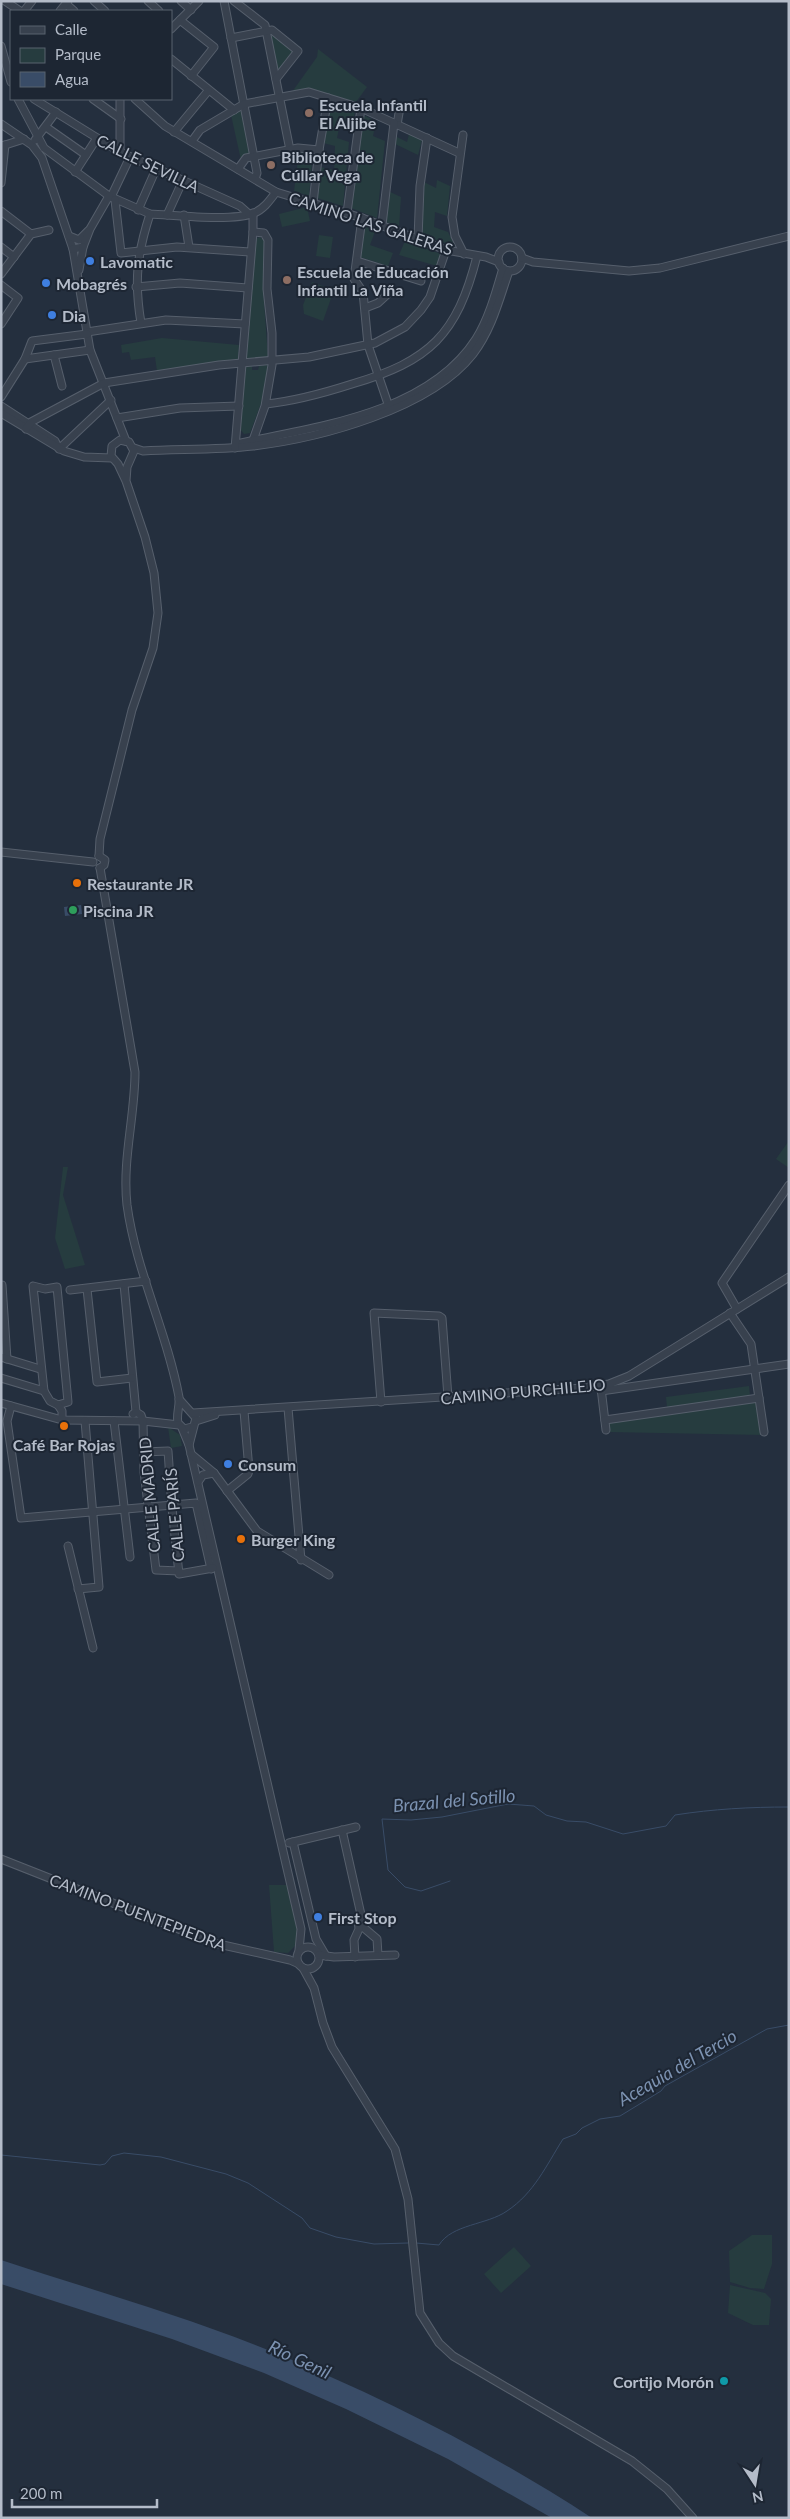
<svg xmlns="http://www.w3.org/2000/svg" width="790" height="2519" font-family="Lato,sans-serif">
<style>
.green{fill:#263c3f}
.water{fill:#394c67}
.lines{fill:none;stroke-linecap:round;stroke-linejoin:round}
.stream{stroke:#394c67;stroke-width:1}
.minor-casing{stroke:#565f6c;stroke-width:9}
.minor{stroke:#38414e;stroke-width:7}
.education-dot{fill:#8d6e63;stroke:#1d2633;stroke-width:2}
.shop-dot{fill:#3f7fe0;stroke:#1d2633;stroke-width:2}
.food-dot{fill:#e8710a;stroke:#1d2633;stroke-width:2}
.leisure-dot{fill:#2e9e5b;stroke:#1d2633;stroke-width:2}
.culture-dot{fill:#0f9aa8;stroke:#1d2633;stroke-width:2}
.labels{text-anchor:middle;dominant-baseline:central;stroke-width:4;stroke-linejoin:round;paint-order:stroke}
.poi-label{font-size:16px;font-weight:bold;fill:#b4bcc9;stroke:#1d2633;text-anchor:start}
.street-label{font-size:16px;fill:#b4bcc9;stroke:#1d2633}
.water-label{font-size:18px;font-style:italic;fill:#7c92b1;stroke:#1d2633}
</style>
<rect width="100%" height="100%" fill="#242f3e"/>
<g class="green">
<path d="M270 33 295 51 277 73Z"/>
<path d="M318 49 367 87 356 102 313 90 292 92 317 57Z"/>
<path d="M330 104 355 111 352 127 340 124 337 138 349 142 343 206 317 198 320 167 334 170 335 146 323 143Z"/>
<path d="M243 109 244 115 242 116 249 152 252 151V154L241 160 231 115Z"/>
<path d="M363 115 376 121 373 136 385 141 377 218 351 208Z"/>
<path d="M409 134 422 140 418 155 393 143 395 136 407 142Z"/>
<path d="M299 152H313L309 196 294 191Z"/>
<path d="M437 180 450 186 447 216 435 212 434 227 448 232 455 246 422 236 424 182 436 188Z"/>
<path d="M388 191 401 197 399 227 386 222Z"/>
<path d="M307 207 310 221 282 227 279 214Z"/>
<path d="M364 225 376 229 370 245 393 253 388 266 360 257Z"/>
<path d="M319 235 333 237 330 258 316 256Z"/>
<path d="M260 237 265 241 263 288 268 357 246 359 255 239Z"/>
<path d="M405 241 441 254 437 266 399 255Z"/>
<path d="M312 282 334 290 323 321 304 314 303 305Z"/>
<path d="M162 338 239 345 238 359 157 371 155 357 131 360 129 352 122 353 121 345Z"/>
<path d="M268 365 263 398 250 433 244 434 240 429 245 367 252 366V370H258L259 366Z"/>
<path d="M788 1142H789V1168L776 1159Z"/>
<path d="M63 1167H68L63 1195 85 1265 65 1269 55 1238Z"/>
<path d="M749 1386 750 1396 667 1408 666 1397Z"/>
<path d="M758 1402 763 1435 608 1432 607 1422Z"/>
<path d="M168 1427 180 1435 182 1446 171 1448Z"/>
<path d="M269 1885H287L299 1935 298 1943 288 1953 274 1952Z"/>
<path d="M752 2235H772V2264L764 2289 750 2288 730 2282 729 2251Z"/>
<path d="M514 2247 531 2266 501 2293 484 2274Z"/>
<path d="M730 2285 765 2293 771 2299 769 2325H753L728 2313Z"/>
</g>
<g class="water">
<path d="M81 905 82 914 65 916 64 907Z"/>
<path d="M1 2260C92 2290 185 2316 273 2352 384 2398 491 2452 592 2518H552L448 2459 346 2409 264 2373 172 2339 1 2284Z"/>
</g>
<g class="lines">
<g class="stream">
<path d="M450 1881 421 1891 405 1887 388 1870 382 1819 411 1820 442 1817 508 1804 534 1806 546 1815 567 1821 586 1822 623 1834 666 1826 675 1815C713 1809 750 1807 789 1807"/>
<path d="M1 2155 100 2165 105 2164 112 2156 124 2153 161 2157 226 2174 248 2183 302 2218 310 2228 336 2237 374 2244 408 2243"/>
<path d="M416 2243 439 2245C452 2224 487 2225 507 2211 534 2193 546 2166 563 2139L576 2134 582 2128 600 2119 620 2116 661 2091 665 2086 767 2029 789 2025"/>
</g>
<g class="minor-casing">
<g id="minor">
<path d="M5 1 20 11"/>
<path d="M94 1 105 11"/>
<path d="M148 1 159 11"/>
<path d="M181 1 191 10"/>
<path d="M224 1 257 173 255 179"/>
<path d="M234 1 265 25 290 150"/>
<path d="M66 4 74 11"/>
<path d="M24 11 32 1"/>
<path d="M60 11 68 1"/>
<path d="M180 20 214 47 191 76"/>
<path d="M171 29 199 1"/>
<path d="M231 38 272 30 298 51 276 79"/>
<path d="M1 46 11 82"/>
<path d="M171 59 234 110"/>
<path d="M18 99 44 148 109 196 150 214C175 215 232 222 254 213 264 209 270 200 276 192"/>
<path d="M34 99 120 152 240 206 249 214"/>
<path d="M93 99 121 119"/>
<path d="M135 99 165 126 276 192 362 218 446 250 486 257 499 262"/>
<path d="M1 124 32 145 42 158 73 249 90 350 126 441"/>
<path d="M397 125 400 107"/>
<path d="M46 127 86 155"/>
<path d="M174 132 208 91"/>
<path d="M463 135 452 217 455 236 464 254"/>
<path d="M35 140 56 112"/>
<path d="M192 141 200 130 244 104 309 92 361 108 459 153"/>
<path d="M2 146 24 139"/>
<path d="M120 152V99"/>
<path d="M238 169 246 158 298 148 319 150"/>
<path d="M75 172 97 138"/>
<path d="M1 183 5 145"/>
<path d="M111 197 130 157"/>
<path d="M115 200 121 253 177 247 250 252"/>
<path d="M313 203 319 150 328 98"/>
<path d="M138 210 156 169"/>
<path d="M1 211 31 234"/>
<path d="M347 213 361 108"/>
<path d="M167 215 183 180"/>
<path d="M184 215 189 247"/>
<path d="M362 218 354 279 363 292 368 345 388 404"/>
<path d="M382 225 394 123"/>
<path d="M69 236 79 240 88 231"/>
<path d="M418 239 420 186 427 138"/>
<path d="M1 247 14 257"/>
<circle cx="510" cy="259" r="12"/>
<path d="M73 249 83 247 90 229 109 196"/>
<path d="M522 258 533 262 629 271 660 268 789 236"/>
<path d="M357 261 421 281"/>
<path d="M79 270 83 247"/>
<path d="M1 274 31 234 49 230"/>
<path d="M1 285 18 298 1 324"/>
<path d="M136 287 180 283 248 288"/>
<path d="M365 308 378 303 391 291"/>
<path d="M141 323C134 281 137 254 150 214"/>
<path d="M87 332 166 320 245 324"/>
<path d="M54 355 62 386"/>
<path d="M25 359 90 350"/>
<path d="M1 397 25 359 32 341 87 334"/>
<path d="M266 404C295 401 324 393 352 384 430 361 457 335 477 256"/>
<path d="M1 406 55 441 59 449 111 400"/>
<path d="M1 413 64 451 84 457 112 458"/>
<path d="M117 418 180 408 239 406"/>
<path d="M26 429 31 422 104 383 219 365 309 357 375 343 405 327 421 310 430 297 446 250"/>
<path d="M252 443 265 406 272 365V333L267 289 268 240 264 233 253 232"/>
<path d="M236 444C315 427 428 414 476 339 489 318 496 292 503 268"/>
<path d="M134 448 143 451C179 449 217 450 253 446 320 438 430 409 473 354 492 329 499 300 509 271"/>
<path d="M235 448 253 232V213"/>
<path d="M1 852 93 862"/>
<path d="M99 856 100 839 132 710 153 648 158 613 154 573 145 537 126 481 118 464 111 456 112 446 120 440 129 442 134 451 127 467 126 481"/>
<path d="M99 856 105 860 104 865 100 868"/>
<path d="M100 868 135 1072C135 1116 122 1160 127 1205 136 1271 167 1332 179 1397 180 1406 176 1415 178 1423L184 1429 192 1427"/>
<path d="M124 1284 136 1412 133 1414"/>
<path d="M2 1285 7 1359"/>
<path d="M33 1286 45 1289 57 1287 68 1402 58 1405 50 1401 44 1391Z"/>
<path d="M87 1289 97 1382 132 1378"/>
<path d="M70 1290 146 1281"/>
<path d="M737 1309 722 1283 789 1185"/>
<path d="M730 1313 751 1344 764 1432"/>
<path d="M1 1357 40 1369"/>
<path d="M1 1378 44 1391"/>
<path d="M601 1388 606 1430"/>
<path d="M601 1391 789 1364"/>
<path d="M179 1399 196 1418 189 1445"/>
<path d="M381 1402 374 1313 439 1316 442 1318 448 1397"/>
<path d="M1 1403 62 1420 143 1421 179 1425"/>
<path d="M58 1405 62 1411V1420"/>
<path d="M11 1406 7 1421 21 1518 196 1503 211 1569"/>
<path d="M288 1408 301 1560"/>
<path d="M136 1412 141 1415 143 1421 144 1472 156 1570 179 1571"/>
<path d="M193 1413 583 1388 609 1384 629 1376 789 1277"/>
<path d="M605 1420 759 1398"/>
<path d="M114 1421 130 1557"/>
<path d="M196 1421 215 1415"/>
<path d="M182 1428 189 1445 301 1929 299 1950"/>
<path d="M144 1452 168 1451 172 1508 179 1574 213 1568"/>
<path d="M191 1454 214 1473 257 1531 329 1575"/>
<path d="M198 1482 203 1475 214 1473"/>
<path d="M227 1491 248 1474 249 1470 244 1411"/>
<path d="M68 1546 93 1648"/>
<path d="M78 1589 99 1587 85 1421"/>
<path d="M342 1830 364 1928 377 1939 378 1955"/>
<path d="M293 1842 316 1939 326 1956"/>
<path d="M289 1843 356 1827"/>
<path d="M1 1859 214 1943 290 1960 299 1964"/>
<circle cx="308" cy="1958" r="11"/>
<path d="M319 1955 334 1957 395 1955"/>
<path d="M355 1957 354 1940 359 1929 358 1919"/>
<path d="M303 1968 314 1988 323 2023 332 2047 395 2149 408 2199 420 2313 439 2343 453 2356 632 2461 667 2489 693 2518"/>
</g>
</g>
<use href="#minor" class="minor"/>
</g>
<g class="education-dot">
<circle cx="309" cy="113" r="5"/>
<circle cx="271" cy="165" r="5"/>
<circle cx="287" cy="280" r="5"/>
</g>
<g class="shop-dot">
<circle cx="90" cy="261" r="5"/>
<circle cx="46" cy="283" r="5"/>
<circle cx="52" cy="315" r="5"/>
<circle cx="228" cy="1464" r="5"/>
<circle cx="318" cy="1917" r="5"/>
</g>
<g class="food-dot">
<circle cx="77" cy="883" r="5"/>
<circle cx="64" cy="1426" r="5"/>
<circle cx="241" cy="1539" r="5"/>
</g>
<circle class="leisure-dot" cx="73" cy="910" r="5"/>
<circle class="culture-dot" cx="724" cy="2381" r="5"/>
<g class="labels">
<g class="poi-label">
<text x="319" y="104">Escuela Infantil<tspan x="319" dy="18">El Aljibe</tspan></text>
<text x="281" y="156">Biblioteca de<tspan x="281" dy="18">Cúllar Vega</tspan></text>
<text x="100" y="261">Lavomatic</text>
<text x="297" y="271">Escuela de Educación<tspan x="297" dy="18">Infantil La Viña</tspan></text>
<text x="56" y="283">Mobagrés</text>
<text x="62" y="315">Dia</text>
<text x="87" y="883">Restaurante JR</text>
<text x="83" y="910">Piscina JR</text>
<text x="64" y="1444" text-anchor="middle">Café Bar Rojas</text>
<text x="238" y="1464">Consum</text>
<text x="251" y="1539">Burger King</text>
<text x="328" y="1917">First Stop</text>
<text x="714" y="2381" text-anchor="end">Cortijo Morón</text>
</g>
<g class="street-label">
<text transform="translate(148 163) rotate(26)">CALLE SEVILLA</text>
<text transform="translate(371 223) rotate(18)">CAMINO LAS GALERAS</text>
<text transform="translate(523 1391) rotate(-5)">CAMINO PURCHILEJO</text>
<text transform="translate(149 1495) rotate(-95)">CALLE MADRID</text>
<text transform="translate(174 1515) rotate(-95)">CALLE PARÍS</text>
<text transform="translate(138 1912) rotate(21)">CAMINO PUENTEPIEDRA</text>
</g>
<g class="water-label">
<text transform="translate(454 1800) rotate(-5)">Brazal del Sotillo</text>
<text transform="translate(677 2067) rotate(-30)">Acequia del Tercio</text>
<text transform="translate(300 2359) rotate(25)">Río Genil</text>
</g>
</g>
<rect width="790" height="2519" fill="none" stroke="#b4bcc9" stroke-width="5"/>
<rect x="10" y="10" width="162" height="90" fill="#1d2633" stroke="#59626f"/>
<rect x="20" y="26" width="25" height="8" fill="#38414e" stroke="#59626f"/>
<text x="55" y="35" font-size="15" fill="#b4bcc9">Calle</text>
<rect x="20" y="48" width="25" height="15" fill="#263c3f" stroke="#59626f"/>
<text x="55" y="60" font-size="15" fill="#b4bcc9">Parque</text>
<rect x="20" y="72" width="25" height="15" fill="#394c67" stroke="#59626f"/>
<text x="55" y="85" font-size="15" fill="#b4bcc9">Agua</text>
<g transform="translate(755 2484) rotate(168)" stroke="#1d2633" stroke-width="4" paint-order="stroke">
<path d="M0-4L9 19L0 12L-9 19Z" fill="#b4bcc9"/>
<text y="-8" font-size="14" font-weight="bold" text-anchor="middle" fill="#b4bcc9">N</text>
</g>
<path d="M12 2499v8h145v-8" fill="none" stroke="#b4bcc9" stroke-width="2.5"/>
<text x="20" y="2499" font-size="15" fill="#b4bcc9" stroke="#1d2633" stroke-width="4" paint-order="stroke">200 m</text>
</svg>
